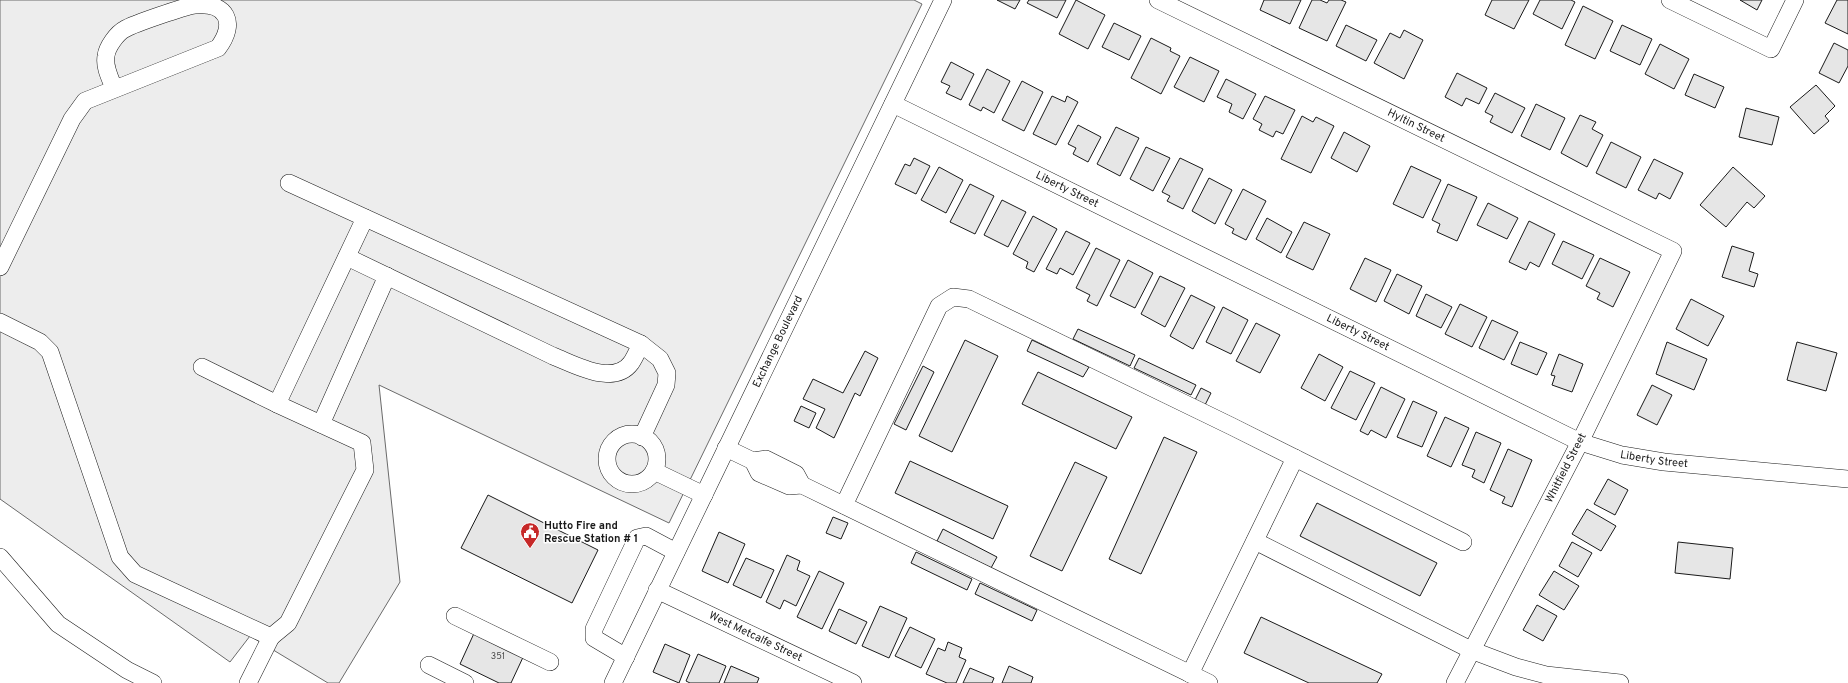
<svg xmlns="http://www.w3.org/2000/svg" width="1848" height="683" font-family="Overpass,sans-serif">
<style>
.built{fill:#ededed;stroke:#6a6a6a}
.building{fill:#e6e6e6;stroke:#1a1a1a}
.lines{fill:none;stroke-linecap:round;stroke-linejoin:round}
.minor-casing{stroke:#1a1a1a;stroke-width:18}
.minor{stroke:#fff;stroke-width:17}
.labels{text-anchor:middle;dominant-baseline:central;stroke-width:3;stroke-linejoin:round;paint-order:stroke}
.number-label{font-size:9px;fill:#4d4d4d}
.street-label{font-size:11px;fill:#1a1a1a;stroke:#fff}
.poi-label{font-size:11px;font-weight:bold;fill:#1a1a1a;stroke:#fff;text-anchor:start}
</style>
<rect width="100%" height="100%" fill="#fff"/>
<path class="built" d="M0 0H914L922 4 669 523 379 385 400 582 339 683H328L250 636 230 662 0 499Z"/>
<g class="building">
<path d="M997 0H1020L1015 9Z"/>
<path d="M1029 0H1066L1057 18 1027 3Z"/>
<path d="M1076 0 1105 15 1088 49 1059 34Z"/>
<path d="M1264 0H1301L1290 24 1260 10Z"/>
<path d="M1312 0H1320L1327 3 1329 0H1341L1346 2 1327 41 1299 28Z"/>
<path d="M1492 0H1529L1514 29 1485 15Z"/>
<path d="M1540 0H1571L1575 2 1562 29 1533 14Z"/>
<path d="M1740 0H1762L1757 10Z"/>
<path d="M1837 0H1848V34L1825 23Z"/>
<path d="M1583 6 1613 21 1595 59 1565 45Z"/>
<path d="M1114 23 1141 36 1129 60 1102 47Z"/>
<path d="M1346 25 1377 40 1366 61 1336 46Z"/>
<path d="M1622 25 1652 39 1640 65 1610 51Z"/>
<path d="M1404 30 1423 40 1404 79 1374 63 1390 33 1400 38Z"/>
<path d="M1151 38 1171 48 1170 51 1180 56 1161 94 1131 78Z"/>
<path d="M1834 43 1848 50V66L1839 83 1819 73Z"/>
<path d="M1660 44 1689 59 1674 89 1645 74Z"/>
<path d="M1190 57 1219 71 1204 102 1174 87Z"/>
<path d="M951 62 974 74 961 100 946 93 950 86 941 82Z"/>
<path d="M987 69 1010 81 994 113 983 107 981 111 969 105Z"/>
<path d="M1457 73 1487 88 1479 104 1466 98 1462 106 1445 97Z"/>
<path d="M1694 74 1724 87 1715 108 1685 95Z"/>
<path d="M1226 79 1256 94 1243 119 1229 112 1232 104 1217 97Z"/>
<path d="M1022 81 1043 92 1024 131 1002 120Z"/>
<path d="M1816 85 1835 106 1825 116 1829 121 1814 134 1790 107Z"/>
<path d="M1495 93 1525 108 1512 133 1490 122 1493 116 1485 112Z"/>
<path d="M1052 96 1065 102 1067 96 1078 102 1056 145 1033 134Z"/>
<path d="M1265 96 1295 110 1283 134 1276 131 1273 137 1259 130 1262 124 1253 119Z"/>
<path d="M1536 104 1565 118 1550 150 1521 136Z"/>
<path d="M1746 108 1779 117 1772 145 1739 137Z"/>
<path d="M1580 115 1596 122 1592 129 1603 135 1587 167 1561 153Z"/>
<path d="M1302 116 1313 122 1316 117 1334 126 1311 173 1281 159Z"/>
<path d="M1078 125 1101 137 1088 162 1073 154 1076 148 1068 144Z"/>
<path d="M1116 127 1139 138 1120 176 1097 164Z"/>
<path d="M1344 132 1370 146 1357 172 1331 158Z"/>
<path d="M1611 142 1641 157 1626 188 1596 173Z"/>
<path d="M1146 147 1170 158 1153 191 1130 179Z"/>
<path d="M914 158 930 166 916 194 895 184 905 164 910 166Z"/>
<path d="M1180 158 1203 169 1183 209 1167 201 1170 196 1162 192Z"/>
<path d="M1654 159 1683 173 1670 199 1659 193 1656 199 1638 190Z"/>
<path d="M1411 166 1441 180 1423 218 1393 204Z"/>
<path d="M939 167 963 180 946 213 921 200Z"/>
<path d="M1733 167 1765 196 1754 208 1747 202 1726 227 1700 205Z"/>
<path d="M1209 178 1232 190 1215 224 1192 211Z"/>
<path d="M970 184 994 196 975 234 950 222Z"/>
<path d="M1448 184 1477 197 1457 241 1437 232 1440 224 1432 220Z"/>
<path d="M1243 189 1266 201 1246 240 1232 233 1234 229 1225 224Z"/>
<path d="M1002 200 1026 212 1008 247 984 235Z"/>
<path d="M1488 203 1518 218 1507 239 1477 225Z"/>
<path d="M1033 216 1057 229 1034 272 1026 268 1028 262 1013 254Z"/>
<path d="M1267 218 1292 232 1281 253 1256 239Z"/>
<path d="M1529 221 1555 234 1539 267 1530 262 1526 270 1509 262Z"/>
<path d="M1304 222 1330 234 1313 270 1286 257Z"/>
<path d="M1066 231 1090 243 1073 275 1060 268 1057 274 1046 269Z"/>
<path d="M1563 241 1594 255 1582 279 1552 264Z"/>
<path d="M1732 246 1754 253 1749 271 1758 274 1754 287 1722 277Z"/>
<path d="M1096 248 1120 260 1097 306 1087 301 1090 295 1076 288Z"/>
<path d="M1365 258 1391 270 1376 302 1350 289Z"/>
<path d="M1600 258 1630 272 1613 307 1597 299 1600 293 1586 286Z"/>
<path d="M1128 260 1153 273 1135 308 1110 296Z"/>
<path d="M1397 274 1422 286 1409 314 1384 301Z"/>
<path d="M1160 276 1185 288 1165 327 1141 314Z"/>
<path d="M1426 294 1452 307 1441 328 1416 316Z"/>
<path d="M1191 295 1215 307 1193 349 1170 336Z"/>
<path d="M1691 299 1724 316 1708 346 1676 329Z"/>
<path d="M1460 304 1487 317 1472 347 1445 334Z"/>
<path d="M1223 307 1248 320 1231 354 1206 342Z"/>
<path d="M1492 320 1518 332 1504 360 1479 348Z"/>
<path d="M1256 323 1280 335 1260 373 1236 361Z"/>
<path d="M1078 329 1135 355 1130 366 1073 339Z"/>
<path d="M965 340 998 356 952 452 919 436Z"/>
<path d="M1032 340 1089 367 1083 377 1027 351Z"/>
<path d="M1520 342 1547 353 1537 375 1511 364Z"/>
<path d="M1667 342 1707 359 1694 390 1656 374Z"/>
<path d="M1797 342 1837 353 1826 391 1787 380Z"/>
<path d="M865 351 878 358 860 396 855 393 834 438 816 428 825 409 803 399 813 379 843 393Z"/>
<path d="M1319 354 1343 367 1325 401 1301 388Z"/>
<path d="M1559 354 1583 364 1572 392 1552 385 1555 376 1551 375Z"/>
<path d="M1139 358 1196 385 1191 395 1134 368Z"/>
<path d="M923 366 934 372 906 430 894 424Z"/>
<path d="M1350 371 1375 383 1356 420 1331 408Z"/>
<path d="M1038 372 1132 417 1116 449 1022 404Z"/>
<path d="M1652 385 1672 395 1657 425 1637 415Z"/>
<path d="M1381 387 1405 399 1386 438 1371 430 1368 435 1360 431Z"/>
<path d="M1201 388 1211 393 1205 405 1195 400Z"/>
<path d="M1413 401 1437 412 1422 447 1397 437Z"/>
<path d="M801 406 816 413 809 428 794 421Z"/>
<path d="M1445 417 1469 428 1451 467 1427 456Z"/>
<path d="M1476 432 1501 443 1484 483 1472 477 1475 470 1462 465Z"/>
<path d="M1164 437 1197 452 1141 574 1109 559Z"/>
<path d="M1508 449 1532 460 1512 507 1502 503 1505 497 1490 490Z"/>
<path d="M910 461 1008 506 993 539 895 493Z"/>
<path d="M1075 462 1107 477 1062 571 1030 556Z"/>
<path d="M1608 479 1628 490 1615 515 1594 504Z"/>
<path d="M488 495 598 550 572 603 461 548Z"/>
<path d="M1317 503 1437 563 1420 596 1300 536Z"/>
<path d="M1587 509 1616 526 1601 551 1572 534Z"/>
<path d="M833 517 848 523 841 539 826 533Z"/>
<path d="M943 529 997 557 991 568 937 541Z"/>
<path d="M719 532 745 544 728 583 702 571Z"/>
<path d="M1572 542 1592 553 1578 577 1559 566Z"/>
<path d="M1678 542 1733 548 1730 579 1675 573Z"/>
<path d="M916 552 972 579 967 590 911 563Z"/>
<path d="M787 555 800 561 797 570 810 576 796 606 784 600 780 609 766 602Z"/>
<path d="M746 558 774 570 761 598 733 585Z"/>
<path d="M819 571 844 583 822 629 797 617Z"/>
<path d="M1554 571 1579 586 1564 610 1539 595Z"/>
<path d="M980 583 1037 610 1032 621 975 594Z"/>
<path d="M1537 605 1557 616 1543 641 1523 630Z"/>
<path d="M880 606 907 618 889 658 862 646Z"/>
<path d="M839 609 867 622 856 644 829 631Z"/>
<path d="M1261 617 1382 674 1377 683H1309L1244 653Z"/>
<path d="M910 627 935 639 921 668 895 656Z"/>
<path d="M476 629 525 653 511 683H499L460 664Z"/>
<path d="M948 642 962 648 959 657 966 660 956 683H947L926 674 938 648 945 651Z"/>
<path d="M665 644 690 655 679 683 653 672Z"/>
<path d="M698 654 726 666 719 683H690L686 681Z"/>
<path d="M731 666 759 678 757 683H724Z"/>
<path d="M1009 666 1033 677 1031 683H1002Z"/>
<path d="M970 668 994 678 992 683H963Z"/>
</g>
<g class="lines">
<g class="minor-casing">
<g id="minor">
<path id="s1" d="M1158 0 1673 251 1580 442 1455 683"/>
<path d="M1670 0 1771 49 1795 0"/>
<path id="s2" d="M893 104 1580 442 1622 455 1664 462 1848 479"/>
<path d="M289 183 641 344 660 359 667 373 666 385 642 437"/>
<path d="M347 257 553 356C574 364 613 387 631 363 635 357 638 350 641 344"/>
<path d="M0 267 72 119 85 101 218 48C237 23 227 2 195 5 186 6 133 24 125 29 117 33 107 47 106 56 104 67 110 78 114 88"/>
<path d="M0 322 40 342 50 352 120 557 135 574 271 637 288 623 365 470 362 443 277 404"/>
<path d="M202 367 277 404 365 218"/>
<path d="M321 424 387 276"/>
<circle cx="632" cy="459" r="25"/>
<path d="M726 448 753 461 766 459 796 474 802 485"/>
<path d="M753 461 759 473 789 486 802 485 1209 683"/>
<path d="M654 471 704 495"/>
<path d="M844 505 939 306 953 297 969 299 1231 426 1463 542"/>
<path d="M1255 541 1471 650 1516 667 1546 675 1620 683"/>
<path d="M0 557 58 624 127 670 153 683"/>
<path id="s3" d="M657 590 853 683"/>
<path d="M455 616 550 662"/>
<path d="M626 657 594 638V629L637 538 646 536 676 552"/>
<path d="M429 665 465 683"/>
<path d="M1190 674 1295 458"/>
<path d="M248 683 271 637"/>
<path id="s4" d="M613 683 943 0"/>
</g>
</g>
<use href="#minor" class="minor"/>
</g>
<defs>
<g id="civic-pin" transform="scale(1)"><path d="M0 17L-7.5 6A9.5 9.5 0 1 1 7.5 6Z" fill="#c62828" stroke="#fff"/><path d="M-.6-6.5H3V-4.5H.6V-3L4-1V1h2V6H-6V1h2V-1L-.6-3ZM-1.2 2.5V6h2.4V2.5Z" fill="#fff"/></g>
</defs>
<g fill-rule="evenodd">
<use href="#civic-pin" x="530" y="532"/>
</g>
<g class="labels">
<g class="number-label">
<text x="498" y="656">351</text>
</g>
<g class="street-label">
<text stroke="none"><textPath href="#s1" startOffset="287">Hyltin Street</textPath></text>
<text stroke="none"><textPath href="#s2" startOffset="194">Liberty Street</textPath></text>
<text stroke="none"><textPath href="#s2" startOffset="518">Liberty Street</textPath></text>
<text stroke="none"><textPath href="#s4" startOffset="379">Exchange Boulevard</textPath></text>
<text stroke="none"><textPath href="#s2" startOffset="842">Liberty Street</textPath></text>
<text transform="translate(1566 468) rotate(-63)">Whitfield Street</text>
<text stroke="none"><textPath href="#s3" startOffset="109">West Metcalfe Street</textPath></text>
</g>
<g class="poi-label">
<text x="544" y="526">Hutto Fire and<tspan x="544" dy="13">Rescue Station # 1</tspan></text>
</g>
</g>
</svg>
